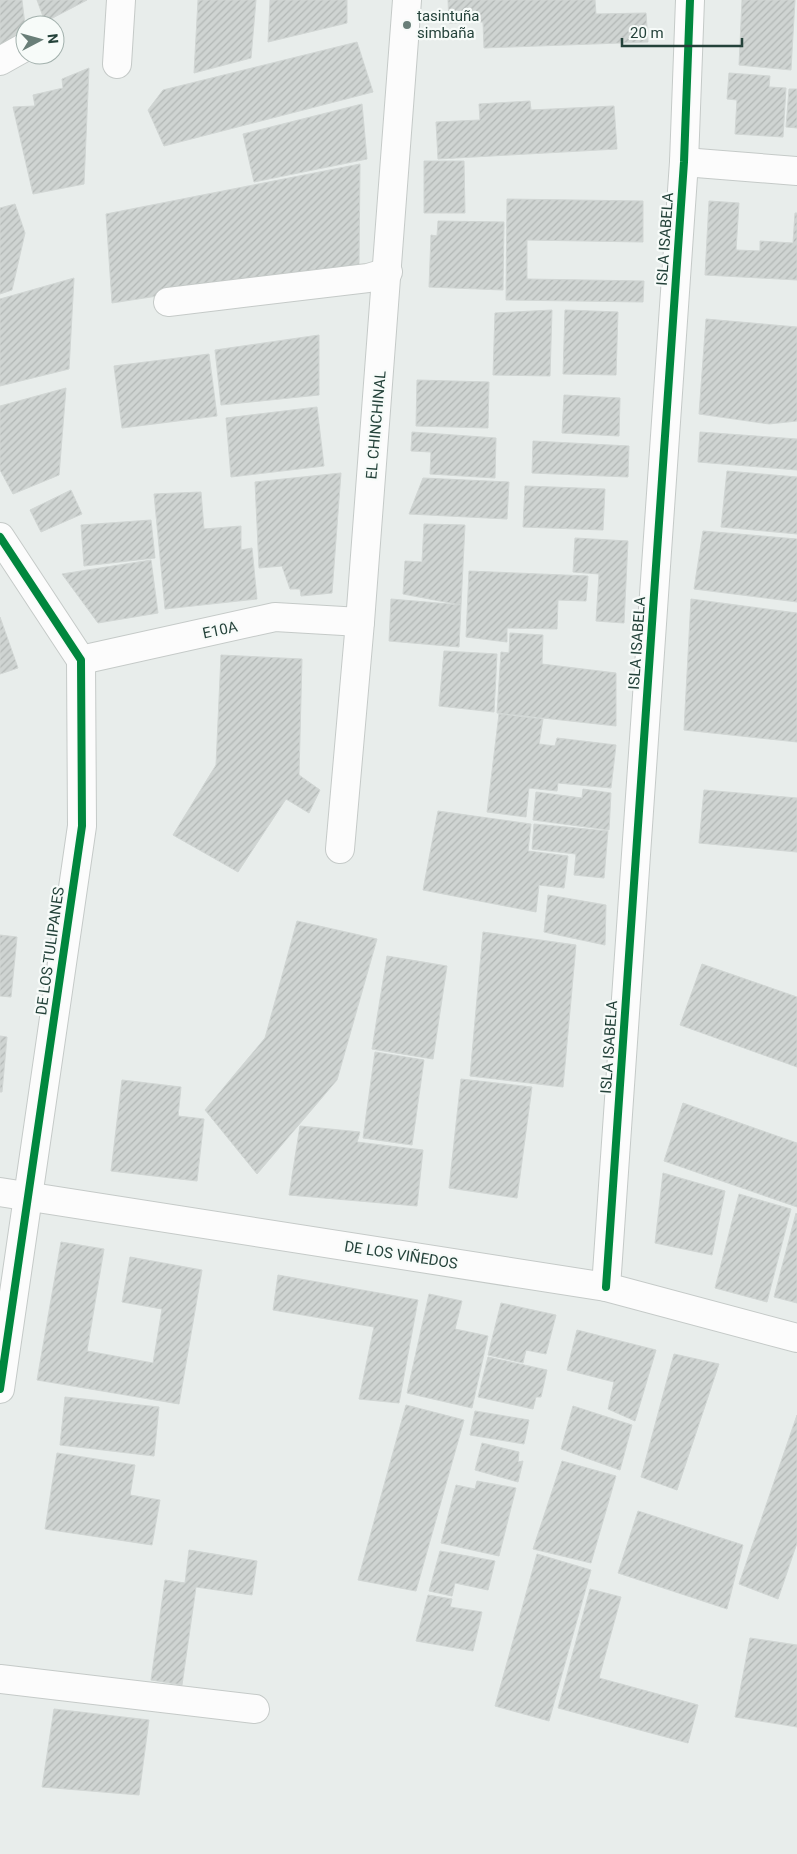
<svg xmlns="http://www.w3.org/2000/svg" width="797" height="1854" font-family="Roboto,sans-serif">
<style>
.building{fill:url(#building-hatch);stroke:#d1d6d4}
.lines{fill:none;stroke-linecap:round;stroke-linejoin:round}
.minor-casing{stroke:#c5cac8;stroke-width:30}
.minor{stroke:#fcfcfc;stroke-width:28}
.cycleway-casing{stroke:#f7fbf9;stroke-width:11}
.cycleway{stroke:#00873e;stroke-width:8}
.poi-dot{fill:#697e78;stroke:#f7fbf9;stroke-width:2}
.labels{text-anchor:middle;dominant-baseline:central;stroke-width:4.5;stroke-linejoin:round;paint-order:stroke}
.poi-label{font-size:15px;fill:#24423a;stroke:#f7fbf9;text-anchor:start}
.street-label{font-size:15px;fill:#24423a;stroke:#f7fbf9}
</style>
<defs>
<pattern id="building-hatch" width="6" height="6" patternUnits="userSpaceOnUse" patternTransform="scale(1.25)"><rect width="6" height="6" fill="#cfd4d2"/><path d="M-1 1l2-2M0 6l6-6M5 7l2-2" fill="none" stroke="#b2b7b5"/></pattern>
</defs>
<rect width="100%" height="100%" fill="#e8edeb"/>
<g class="building">
<path d="M0 0H22L25 25V29L0 45Z"/>
<path d="M37 0H87L45 22Z"/>
<path d="M198 0H256L251 58 194 73Z"/>
<path d="M270 0H347V23L268 42Z"/>
<path d="M448 0H595L596 14 646 13 648 42 484 48 483 22 449 23Z"/>
<path d="M742 0H795L791 70 739 65Z"/>
<path d="M357 42 373 92 164 146 148 110 163 90Z"/>
<path d="M89 68 84 184 33 194 13 107 35 106 33 95 63 88 62 79Z"/>
<path d="M729 73 770 76 769 87 786 88 783 137 735 134 737 100 727 99Z"/>
<path d="M789 89H797V128L786 127Z"/>
<path d="M530 101 531 110 614 106 617 149 438 159 436 122 480 120 479 104Z"/>
<path d="M362 104 367 159 254 182 243 134Z"/>
<path d="M424 161H464L465 213H424Z"/>
<path d="M360 164 359 265 112 303 106 214Z"/>
<path d="M507 199 643 201V242L527 240V279L644 281 643 302 506 300Z"/>
<path d="M709 201 739 203 736 250 760 251V241L793 243 795 213H797V280L705 275Z"/>
<path d="M15 204 25 233 12 290 0 294V208Z"/>
<path d="M438 221 504 222 503 290 429 287 431 235 437 236Z"/>
<path d="M74 278 69 369 0 386V299Z"/>
<path d="M552 310 550 376 493 375 495 313Z"/>
<path d="M565 310 618 312 616 375 563 374Z"/>
<path d="M706 319 797 327V421L769 424 699 414Z"/>
<path d="M319 335V395L221 405 215 350Z"/>
<path d="M209 354 217 416 122 428 114 366Z"/>
<path d="M417 380 489 382 488 428 416 426Z"/>
<path d="M66 388 59 475 13 494 0 470V406Z"/>
<path d="M564 395 620 398 619 436 562 433Z"/>
<path d="M317 407 324 466 231 477 226 418Z"/>
<path d="M412 432 496 438 495 478 430 474 431 452 411 451Z"/>
<path d="M700 432 797 439V470L698 462Z"/>
<path d="M533 441 629 446 628 477 532 473Z"/>
<path d="M727 471 797 477V534L721 527Z"/>
<path d="M341 473 332 593 301 596 300 589H290L282 566 259 568 255 482Z"/>
<path d="M423 478 509 482 507 519 409 514Z"/>
<path d="M525 486 605 489 603 530 523 527Z"/>
<path d="M71 490 82 514 41 532 30 510Z"/>
<path d="M201 492 204 529 241 526V550L252 548 257 599 165 609 154 494Z"/>
<path d="M151 520 155 558 84 566 81 525Z"/>
<path d="M424 524 465 525 461 605 403 594 405 561 422 562Z"/>
<path d="M703 531 797 539V602L694 589Z"/>
<path d="M575 538 628 541 624 623 596 621 599 574 573 572Z"/>
<path d="M151 560 158 613 98 623 62 574Z"/>
<path d="M469 571 588 576 586 601 558 600 557 629 507 628V642L466 637Z"/>
<path d="M391 599 461 605 459 647 389 641Z"/>
<path d="M691 599 797 613V742L684 730Z"/>
<path d="M0 617 18 668 0 674Z"/>
<path d="M510 633 543 635 542 664 616 673V726L497 713 501 652 509 653Z"/>
<path d="M444 651 497 654 494 712 439 706Z"/>
<path d="M221 655 302 659 299 775 320 790 309 813 286 799 238 872 173 835 216 765Z"/>
<path d="M499 714 543 719 539 744 555 746 557 738 616 745 611 788 558 783 557 791 529 788 526 817 487 812Z"/>
<path d="M583 789 611 793 609 830 533 820 536 792 582 798Z"/>
<path d="M704 790 797 798V852L699 843Z"/>
<path d="M438 811 531 824 528 851 568 856 564 888 539 885 536 912 423 890Z"/>
<path d="M534 824 608 831 604 878 574 875 576 854 532 849Z"/>
<path d="M548 895 606 905 605 945 544 932Z"/>
<path d="M297 921 377 939 337 1080 257 1174 205 1110 265 1038Z"/>
<path d="M483 932 576 945 563 1087 470 1076Z"/>
<path d="M0 935 17 937 11 997 0 996Z"/>
<path d="M387 956 447 966 433 1059 372 1049Z"/>
<path d="M702 964 797 997V1067L680 1025Z"/>
<path d="M0 1036 7 1037 2 1092H0Z"/>
<path d="M375 1052 424 1060 412 1145 363 1138Z"/>
<path d="M461 1079 532 1087 517 1198 449 1188Z"/>
<path d="M122 1080 181 1087 178 1116 204 1119 197 1181 111 1171Z"/>
<path d="M683 1103 797 1143V1207L664 1161Z"/>
<path d="M300 1126 360 1132 357 1142 423 1150 417 1206 289 1195Z"/>
<path d="M663 1173 725 1191 712 1255 655 1243Z"/>
<path d="M739 1194 791 1209 767 1302 715 1288Z"/>
<path d="M796 1213 797 1214V1303L774 1297Z"/>
<path d="M61 1242 104 1249 87 1351 153 1363 162 1309 122 1302 130 1257 202 1270 179 1404 37 1380Z"/>
<path d="M278 1275 418 1300 399 1403 359 1399 374 1327 273 1310Z"/>
<path d="M429 1294 462 1301 455 1329 488 1336 472 1408 407 1393Z"/>
<path d="M501 1303 556 1315 546 1354 526 1350 523 1363 488 1355Z"/>
<path d="M577 1330 656 1350 635 1421 608 1409 614 1382 567 1370Z"/>
<path d="M674 1354 719 1364 677 1490 641 1477Z"/>
<path d="M488 1357 547 1370 541 1397H536L533 1409 478 1397Z"/>
<path d="M65 1397 159 1407 154 1456 60 1445Z"/>
<path d="M406 1405 464 1420 416 1591 358 1580Z"/>
<path d="M573 1406 632 1425 620 1470 561 1449Z"/>
<path d="M475 1411 529 1420 524 1444 470 1435Z"/>
<path d="M797 1415V1543L778 1599 739 1584Z"/>
<path d="M482 1443 519 1452 518 1462 523 1461 518 1482 475 1470Z"/>
<path d="M57 1453 135 1465 130 1495 160 1500 152 1545 45 1529Z"/>
<path d="M562 1461 616 1476 591 1563 533 1549Z"/>
<path d="M477 1481 516 1488 499 1556 441 1543 456 1485 475 1489Z"/>
<path d="M638 1511 743 1545 727 1609 618 1573Z"/>
<path d="M189 1550 257 1561 252 1595 196 1587 182 1685 151 1680 165 1580 185 1583Z"/>
<path d="M440 1551 495 1561 488 1590 455 1583 452 1596 429 1591Z"/>
<path d="M537 1554 591 1570 549 1721 495 1706Z"/>
<path d="M590 1589 621 1597 599 1678 698 1705 688 1743 558 1708Z"/>
<path d="M428 1595 452 1599 450 1607 482 1612 473 1651 416 1641Z"/>
<path d="M750 1638 797 1645V1727L735 1717Z"/>
<path d="M54 1709 149 1720 139 1795 42 1787Z"/>
</g>
<g class="lines">
<g class="minor-casing">
<g id="minor">
<path d="M0 61 25 47"/>
<path d="M117 64 121 0"/>
<path d="M684 162 797 171"/>
<path d="M168 302 368 278 388 272"/>
<path d="M0 537 81 660 82 826 0 1389"/>
<path d="M81 660 275 617 360 622"/>
<path d="M340 849 360 622 407 0"/>
<path d="M0 1192 606 1287 797 1338"/>
<path d="M606 1287 684 162 690 0"/>
<path d="M0 1679 255 1709"/>
</g>
</g>
<use href="#minor" class="minor"/>
<g class="cycleway-casing">
<g id="cycleway">
<path d="M0 537 81 660 82 826 0 1389"/>
<path d="M606 1287 684 162 690 0"/>
</g>
</g>
<use href="#cycleway" class="cycleway"/>
</g>
<circle class="poi-dot" cx="407" cy="25" r="5"/>
<g class="labels">
<g class="poi-label">
<text x="417" y="16">tasintuña<tspan x="417" dy="17">simbaña</tspan></text>
</g>
<g class="street-label">
<text transform="translate(665 239) rotate(-86)">ISLA ISABELA</text>
<text transform="translate(376 425) rotate(-85)">EL CHINCHINAL</text>
<text transform="translate(220 630) rotate(-12)">E10A</text>
<text transform="translate(637 643) rotate(-86)">ISLA ISABELA</text>
<text transform="translate(50 951) rotate(-82)">DE LOS TULIPANES</text>
<text transform="translate(609 1047) rotate(-86)">ISLA ISABELA</text>
<text transform="translate(401 1255) rotate(9)">DE LOS VIÑEDOS</text>
</g>
</g>
<g transform="translate(40 40) rotate(84)"><circle r="24" fill="#f7fbf9" stroke="#a3b1ad"/>
<path d="M0-4L9 19L0 12L-9 19Z" fill="#697e78"/>
<text y="-8" font-size="14" font-weight="bold" text-anchor="middle" fill="#24423a">N</text>
</g>
<path d="M622 38v8h120v-8" fill="none" stroke="#24423a" stroke-width="2.5"/>
<text x="630" y="38" font-size="15" fill="#24423a" stroke="#f7fbf9" stroke-width="4" paint-order="stroke">20 m</text>
</svg>
